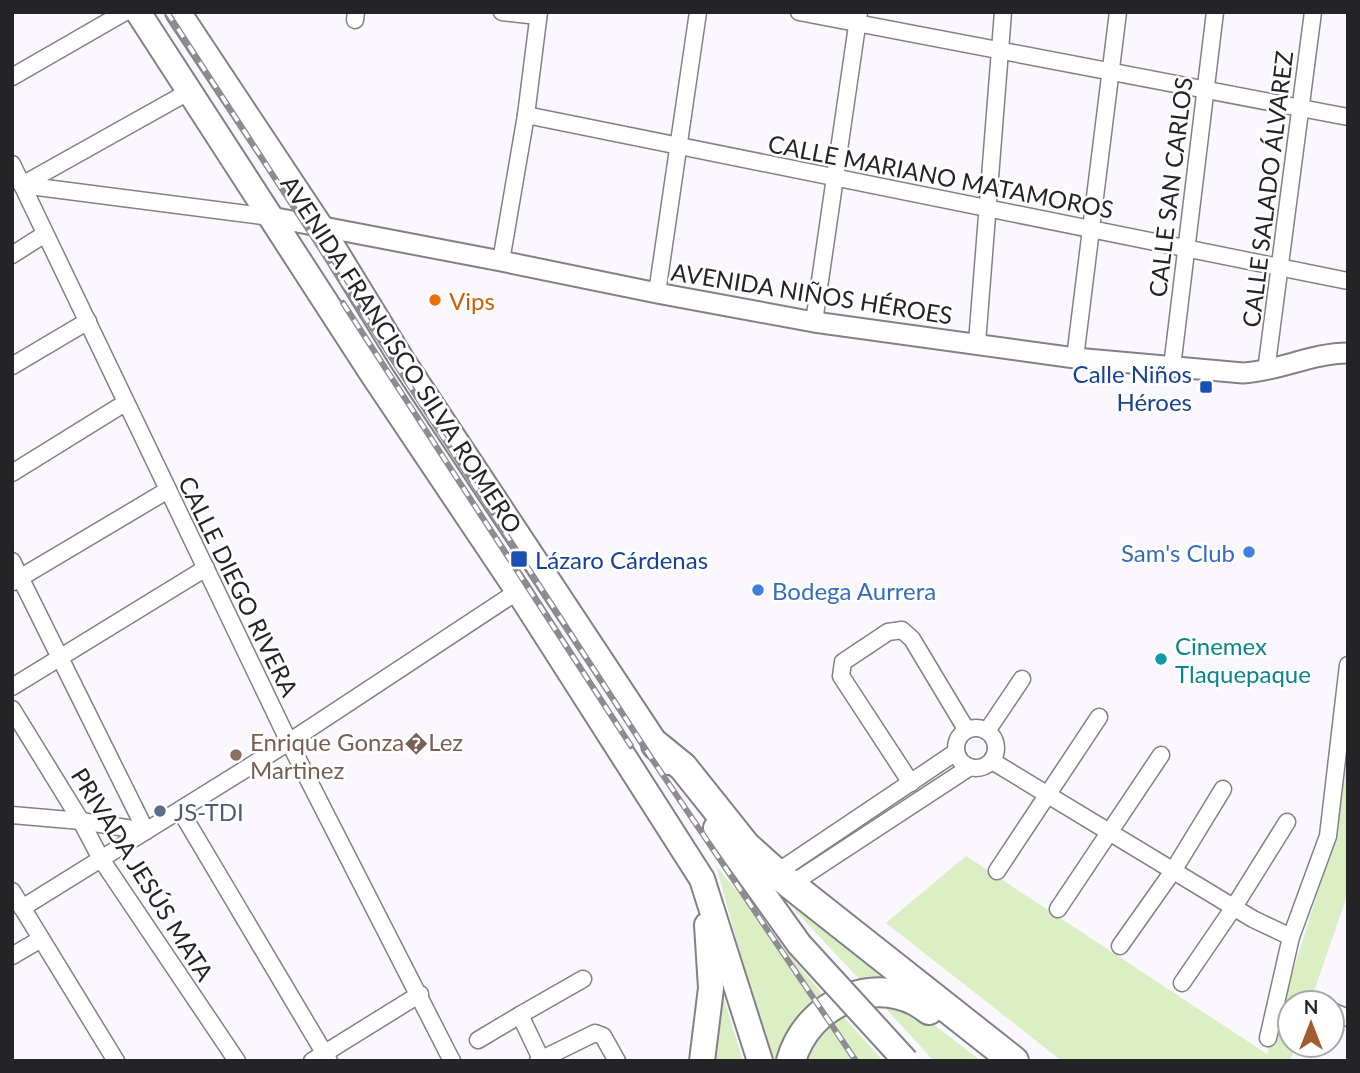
<svg xmlns="http://www.w3.org/2000/svg" width="1360" height="1073" font-family="Lato,sans-serif">
<style>
.green{fill:#dceec4}
.lines{fill:none;stroke-linecap:round;stroke-linejoin:round}
.minor-casing{stroke:#838087;stroke-width:19}
.tertiary-casing{stroke:#838087;stroke-width:23}
.primary-casing{stroke:#838087;stroke-width:28}
.motorway-casing{stroke:#838087;stroke-width:32}
.minor{stroke:#fff;stroke-width:16}
.tertiary{stroke:#fff;stroke-width:19}
.primary{stroke:#fff;stroke-width:24}
.motorway{stroke:#fff;stroke-width:28}
.rail-casing{stroke:#8e8c91;stroke-width:6}
.rail{stroke:#fff;stroke-width:3.5;stroke-dasharray:10;stroke-linecap:butt}
.primary-bridge-casing{stroke:#838087;stroke-width:28;stroke-linecap:butt}
.primary-bridge{stroke:#fff;stroke-width:24}
.food-dot{fill:#e8710a;stroke:#fff;stroke-width:2.5}
.transit-dot{fill:#1a4fb4;stroke:#fff;stroke-width:2.5}
.shop-dot{fill:#3f7fe0;stroke:#fff;stroke-width:2.5}
.culture-dot{fill:#0f9aa8;stroke:#fff;stroke-width:2.5}
.education-dot{fill:#8d6e63;stroke:#fff;stroke-width:2.5}
.service-dot{fill:#5c6f8a;stroke:#fff;stroke-width:2.5}
.labels{text-anchor:middle;dominant-baseline:central;stroke-width:5;stroke-linejoin:round;paint-order:stroke}
.street-label{font-size:24px;fill:#242326;stroke:#fff}
.food-label{font-size:24px;fill:#c56008;stroke:#fff;text-anchor:start}
.transit-label{font-size:24px;fill:#164399;stroke:#fff;text-anchor:end}
.shop-label{font-size:24px;fill:#366cbe;stroke:#fff;text-anchor:end}
.culture-label{font-size:24px;fill:#0d838f;stroke:#fff;text-anchor:start}
.education-label{font-size:24px;fill:#785e54;stroke:#fff;text-anchor:start}
.service-label{font-size:24px;fill:#4e5e75;stroke:#fff;text-anchor:start}
</style>
<rect width="100%" height="100%" fill="#faf7fe"/>
<g class="green">
<path d="M1348 738V893L1310 1003H1290V1045H1296L1290 1061H1062L886 923 966 856 1267 1054 1335 837Z"/>
<path d="M743 855 899 980 861 981Z"/>
<path d="M716 866 823 995C796 1016 791 1030 778 1061H770Z"/>
<path d="M721 989 743 1061H711Z"/>
<path d="M880 1002 924 1017 981 1061H934Z"/>
<path d="M839 1012 883 1061H799Z"/>
</g>
<g class="lines">
<g class="minor-casing">
<g id="minor">
<path d="M502 12 538 16"/>
<path d="M799 12 1348 117"/>
<path d="M355 20 356 12"/>
<path d="M12 77 125 12"/>
<path d="M526 115 1348 281"/>
<path d="M12 164 289 742 452 1061"/>
<path d="M22 185 271 217"/>
<path d="M22 185 190 91"/>
<path d="M12 255 45 234"/>
<path d="M501 261 526 115 539 12"/>
<path d="M657 293 698 12"/>
<path d="M814 322 859 12"/>
<path d="M977 343 1003 12"/>
<path d="M1075 358 1118 12"/>
<path d="M12 366 88 321"/>
<path d="M1172 367 1215 12"/>
<path d="M1266 371 1313 12"/>
<path d="M12 473 125 403"/>
<path d="M12 561 146 831"/>
<path d="M13 582 168 490"/>
<path d="M12 687 206 568"/>
<path d="M12 709 81 821 101 859 237 1061"/>
<circle cx="976" cy="748" r="20"/>
<path d="M987 731 1022 679"/>
<path d="M992 761 1253 919 1291 937 1268 1038"/>
<path d="M911 783 841 676 843 662 888 632 902 630 912 639 966 729"/>
<path d="M180 810 329 1061"/>
<path d="M12 815 81 821 146 831"/>
<path d="M997 871 1099 717"/>
<path d="M776 873 956 752"/>
<path d="M790 885 970 767"/>
<path d="M12 891 116 1061"/>
<path d="M22 908 289 742 518 591"/>
<path d="M1058 909 1161 755"/>
<path d="M1291 937 1328 836 1348 665"/>
<path d="M1120 946 1173 871 1223 789"/>
<path d="M12 956 41 939"/>
<path d="M1182 983 1234 907 1287 822"/>
<path d="M1332 1011 1348 1018"/>
<path d="M478 1040 520 1015"/>
<path d="M541 1059 520 1015 583 979"/>
<path d="M312 1061 420 994"/>
<path d="M538 1061 595 1033 603 1036 617 1061"/>
</g>
</g>
<g class="tertiary-casing">
<path id="tertiary" d="M271 217 501 261 657 293 814 322 1075 358 1243 373C1279 371 1312 353 1348 353"/>
</g>
<g class="primary-casing">
<g id="primary">
<path d="M138 12 371 372 518 591 702 879 760 1061"/>
<path d="M178 12 320 226 402 360 668 762"/>
<path d="M716 828 799 944"/>
<path d="M702 1061 711 988 707 925"/>
</g>
</g>
<g class="motorway-casing">
<g id="motorway">
<path d="M656 745 683 767 746 846 776 873 1014 1061"/>
<path d="M791 1061C807 1002 880 970 929 1010"/>
</g>
</g>
<use href="#minor" class="minor"/>
<use href="#tertiary" class="tertiary"/>
<use href="#primary" class="primary"/>
<use href="#motorway" class="motorway"/>
<g class="rail-casing">
<g id="rail">
<path d="M167 12 650 756 856 1061"/>
<path d="M343 303 631 746"/>
</g>
</g>
<use href="#rail" class="rail"/>
<g class="primary-bridge-casing">
<path id="primary-bridge" d="M799 944 906 1061"/>
</g>
<use href="#primary-bridge" class="primary-bridge"/>
</g>
<circle class="food-dot" cx="435" cy="300" r="7"/>
<g class="transit-dot">
<rect x="1199" y="380" width="14" height="14" rx="3.5"/>
<rect x="510" y="550" width="18" height="18" rx="3.5"/>
</g>
<g class="shop-dot">
<circle cx="1249" cy="552" r="7"/>
<circle cx="758" cy="590" r="7"/>
</g>
<circle class="culture-dot" cx="1161" cy="659" r="7"/>
<circle class="education-dot" cx="236" cy="755" r="7"/>
<circle class="service-dot" cx="160" cy="811" r="7"/>
<g class="labels">
<g class="street-label">
<text transform="translate(941 176) rotate(11)">CALLE MARIANO MATAMOROS</text>
<text transform="translate(1170 187) rotate(-83)">CALLE SAN CARLOS</text>
<text transform="translate(1267 189) rotate(-83)">CALLE SALADO ÁLVAREZ</text>
<text transform="translate(812 293) rotate(9)">AVENIDA NIÑOS HÉROES</text>
<text transform="translate(402 354) rotate(57)">AVENIDA FRANCISCO SILVA ROMERO</text>
<text transform="translate(239 586) rotate(64)">CALLE DIEGO RIVERA</text>
<text transform="translate(143 874) rotate(58)">PRIVADA JESÚS MATA</text>
</g>
<g class="food-label">
<text x="449" y="300">Vips</text>
</g>
<g class="transit-label">
<text x="1192" y="373">Calle Niños<tspan x="1192" dy="28">Héroes</tspan></text>
<text x="535" y="559" text-anchor="start">Lázaro Cárdenas</text>
</g>
<g class="shop-label">
<text x="1235" y="552">Sam's Club</text>
<text x="772" y="590" text-anchor="start">Bodega Aurrera</text>
</g>
<g class="culture-label">
<text x="1175" y="645">Cinemex<tspan x="1175" dy="28">Tlaquepaque</tspan></text>
</g>
<g class="education-label">
<text x="250" y="741">Enrique Gonza�Lez<tspan x="250" dy="28">Martinez</tspan></text>
</g>
<g class="service-label">
<text x="174" y="811">JS-TDI</text>
</g>
</g>
<rect width="1360" height="1073" fill="none" stroke="#242326" stroke-width="28"/>
<g transform="translate(1311 1024)"><circle r="33" fill="#ffffff" stroke="#a7a7a8" stroke-width="2"/>
<path d="M0-5L12 26L0 18L-12 26Z" fill="#a15d2d"/>
<text y="-10" font-size="19" font-weight="bold" text-anchor="middle" fill="#242326">N</text>
</g>
</svg>
